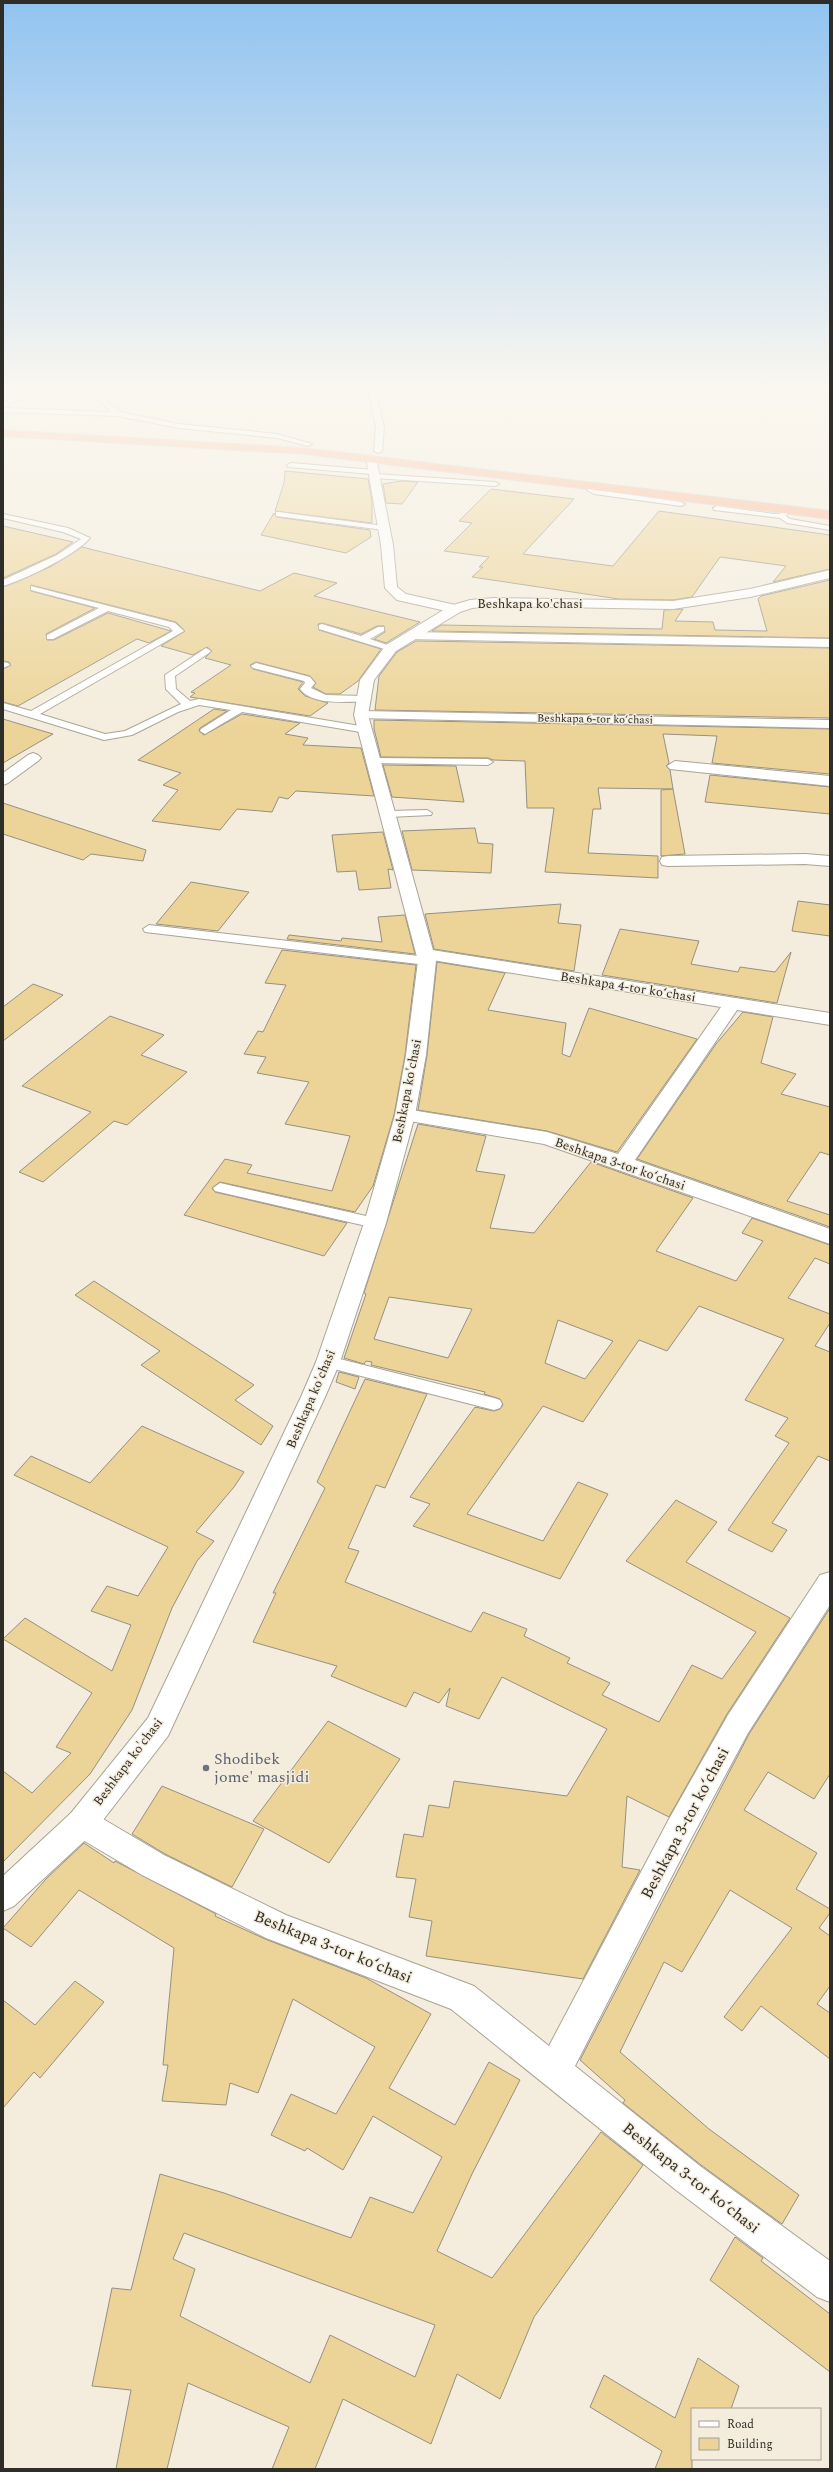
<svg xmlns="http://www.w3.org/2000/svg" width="833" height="2472" font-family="Spectral,serif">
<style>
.building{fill:#ecd498;stroke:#969082;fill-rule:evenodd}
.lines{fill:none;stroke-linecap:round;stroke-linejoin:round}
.lane-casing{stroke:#aaa495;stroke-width:2}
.street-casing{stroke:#aaa495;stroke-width:2}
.secondary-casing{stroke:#aaa495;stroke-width:2}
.highway-casing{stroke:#d1d1cf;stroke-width:2}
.lane{fill:#fff;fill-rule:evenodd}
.street{fill:#fff;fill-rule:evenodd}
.secondary{fill:#fff;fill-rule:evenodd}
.highway{fill:#fab28d;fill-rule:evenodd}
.worship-dot{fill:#6b7280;stroke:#f4eddd;stroke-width:1.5}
.labels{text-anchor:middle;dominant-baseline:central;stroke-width:3;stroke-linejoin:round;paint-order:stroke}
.far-street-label{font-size:11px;fill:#2f2d27;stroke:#f4eddd}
.street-label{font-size:13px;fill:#2f2d27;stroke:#f4eddd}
.near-worship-label{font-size:16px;fill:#5b616d;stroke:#f4eddd;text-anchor:start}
.near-street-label{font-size:16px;fill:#2f2d27;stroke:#f4eddd}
</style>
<rect width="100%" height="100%" fill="#f4eddd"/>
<g class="building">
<path d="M285 471 368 479 372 501V523L275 511 284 483Z"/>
<path d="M401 481 418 482 402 504 386 503 383 484Z"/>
<path d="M491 489 574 499 523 554 613 566 659 511 830 535V569L773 582 786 566 720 557 692 597 673 600 619 599 472 577 483 567H479L489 557 444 551 472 523 459 521Z"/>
<path d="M274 513 276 517 370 530 371 537 346 553 261 535Z"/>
<path d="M3 526 73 542 56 554 3 578Z"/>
<path d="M82 547 260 591 294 573 337 583 314 596 420 622 386 643 374 639 385 632 384 626H377L361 634 322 623 318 624 319 630 381 649 358 681 340 694H326L313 687 316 683 310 676 256 662 250 665 253 669 303 682 298 689 305 696 328 703 310 716 190 697 195 693 191 692 231 665 205 658 212 651 207 647 193 655 161 646 185 631 176 622 31 585V591L95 608 46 634 47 640H54L108 613 171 631 149 643 137 639 18 706 3 702V669L11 665 9 662 3 661V587L50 567Z"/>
<path d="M830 580V638L432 631 441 625 662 629 664 610 683 609 675 621 713 622 715 630 767 631 758 599 761 596Z"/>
<path d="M416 641 830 648V718L375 710 379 676 397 652Z"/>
<path d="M214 709 227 711 200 728 199 731 204 735 242 714 300 723 285 734 308 738 303 745 361 748 374 796 296 791 288 799 279 797 272 812 237 809 220 830 152 821 178 790 163 785 181 773 138 760Z"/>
<path d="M3 719 53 734 3 763Z"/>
<path d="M374 720 830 729V774L712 763 717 736 663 734 669 763 666 766 670 770 673 789 598 788 601 809H593L588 853 658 856V878L545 872 554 808H527L525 761 493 760 488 758 381 757 374 729Z"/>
<path d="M383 765 456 766 464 802 392 797Z"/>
<path d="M710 775 830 787V814L705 802Z"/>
<path d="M673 789 685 854 661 856V790Z"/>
<path d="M3 803 146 850 143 861 91 854 83 860 3 834Z"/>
<path d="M475 828 478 843 493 844 491 873 412 870 402 831Z"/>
<path d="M383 832 393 870 388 869 391 888 359 890 356 871 337 872 332 835Z"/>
<path d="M191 882 249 892 218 931 156 924Z"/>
<path d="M798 901 830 905V936L792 931Z"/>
<path d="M561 904 558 923 581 925 574 971 434 949 425 914Z"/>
<path d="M405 915 415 954 287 939 289 935 341 941 342 938 382 942 378 917Z"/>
<path d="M620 929 699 941 691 964 738 972 740 967 775 972 791 952 777 1003 602 975Z"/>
<path d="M282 950 416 965 405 1055 394 1115 373 1186 355 1212 220 1182 212 1188 215 1192 347 1223 324 1256 184 1215 225 1159 252 1165 247 1173 332 1191 350 1136 285 1124 309 1082 257 1073 266 1057 244 1054 258 1031 263 1032 286 985 265 983Z"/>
<path d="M437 962 505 973 488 1010 566 1023 562 1054 570 1057 589 1008 697 1039 617 1152 547 1131 418 1110 427 1055Z"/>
<path d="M33 984 63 995 3 1041V1007Z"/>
<path d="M743 1012 773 1017 761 1063 796 1074 781 1094 830 1107V1155L820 1152 787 1201 830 1215V1227L637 1159 716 1044Z"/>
<path d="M110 1016 164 1035 141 1055 187 1072 127 1125 114 1121 43 1182 19 1172 91 1112 22 1086Z"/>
<path d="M418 1124 486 1136 476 1171 505 1175 490 1228 534 1233 591 1162 693 1198 656 1251 736 1281 763 1241 742 1233 752 1218 830 1245V1264L815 1258 788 1298 830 1314V1323L815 1346 830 1352V1461L818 1456 772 1523 787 1530 772 1552 728 1530 789 1443 775 1436 788 1418 745 1400 784 1339 699 1306 667 1351 639 1340 583 1422 543 1406 467 1514 543 1541 578 1482 608 1494 560 1579 413 1526 430 1504 410 1497 475 1407 494 1411 500 1409 503 1405 500 1399 484 1394 485 1392 371 1365 372 1362 366 1361 364 1364 344 1358 366 1294 364 1293ZM389 1297 472 1309 448 1358 374 1339ZM558 1320 613 1341 585 1379 545 1363Z"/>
<path d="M94 1281 254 1385 235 1400 273 1426 261 1445 141 1365 160 1351 75 1295Z"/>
<path d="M339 1372 359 1377 355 1389 336 1382Z"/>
<path d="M365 1379 427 1394 385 1488 376 1485 348 1548 359 1551 345 1582 471 1632 483 1612 527 1629 524 1636 570 1658 567 1663 610 1683 602 1695 659 1722 692 1665 722 1679 756 1632 626 1561 676 1500 717 1522 686 1562 790 1618 727 1714 669 1817 627 1796 622 1867 640 1870 583 1979 426 1956 432 1921 409 1917 416 1879 396 1877 404 1834 423 1837 429 1805 449 1808 454 1781 567 1796 607 1729 502 1677 479 1719 446 1706 450 1688 439 1703 414 1692 406 1707 331 1676 337 1666 253 1642 276 1593H273L325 1488 317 1482Z"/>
<path d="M142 1426 244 1472 234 1487 196 1532 214 1541 197 1561 172 1608 132 1710 90 1774 3 1862V1771L32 1793 71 1753 56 1747 92 1693 3 1639 25 1618 112 1671 131 1625 91 1611 107 1586 138 1596 168 1547 14 1475 31 1456 90 1483Z"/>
<path d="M830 1608V1774L814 1799 768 1772 744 1810 817 1853 796 1889 830 1909V1913L819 1928 830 1936V1986L817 2004 830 2013V2059L761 2006 742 2031 724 2017 792 1928 730 1890 682 1972 664 1962 620 2052 709 2129 799 2195 782 2224 701 2165 623 2103 625 2100 580 2060 749 1734Z"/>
<path d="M328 1721 400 1759 329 1863 253 1821Z"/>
<path d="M162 1786 264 1829 232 1887 165 1854 132 1834Z"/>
<path d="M84 1843 114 1863 115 1861 216 1914 215 1916 265 1939 366 1978 431 2014 389 2088 455 2125 489 2062 520 2080 472 2174 437 2251 492 2278 601 2132 643 2165 534 2317 500 2399 457 2374 431 2444 343 2399 315 2469H272L289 2427 188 2383 167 2469H116L131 2390 92 2386 112 2288 131 2290 160 2174 224 2193 351 2238 370 2197 413 2213 442 2157 373 2116 343 2170 307 2148 305 2151 271 2135 291 2094 336 2114 375 2047 293 1999 258 2093 230 2083 226 2105 162 2101 168 2065H163L174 1948 79 1890 31 1947 3 1928 46 1879ZM184 2233 435 2325 415 2377 330 2335 310 2383 180 2316 195 2269 173 2259Z"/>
<path d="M75 1981 104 2002 40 2078 34 2072 3 2108V2000L35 2025Z"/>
<path d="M735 2237 763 2258 761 2261 830 2314V2372L710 2280Z"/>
<path d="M698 2358 739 2386 731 2409H692V2469H655L662 2451 590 2407 604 2375 675 2418Z"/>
</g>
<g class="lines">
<g class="lane-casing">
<g id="lane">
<path d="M371 386 374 388 384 427 382 451 378 453 374 451 376 427 368 388Z"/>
<path d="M33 390 91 392 101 396 120 412 179 424 277 434 312 444 308 446 277 438 179 428 118 416 3 412V403L19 394ZM33 394 90 396 97 398 111 412 4 408 23 396Z"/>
<path d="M291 463 374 470 378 472 376 474 495 482 499 484 495 486 374 478 370 476 372 474 288 467 287 465Z"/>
<path d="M593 483 600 485 596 490 681 502 685 504 681 506 594 494 587 490Z"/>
<path d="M717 506 775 514H780L787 507 791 509 786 516 790 519 830 526V530L787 523 780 518 714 510 713 508Z"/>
<path d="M279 512 384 526 388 528 384 530 276 516V512Z"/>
<path d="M3 514 68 528 90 538C77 554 24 580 3 586V580L57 555 81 539 63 532 3 518Z"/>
<path d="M31 586 175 623 184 631 40 714 105 734 125 731 181 704 166 689 165 675 206 648 211 651 209 653 175 676 176 689 190 701 199 699 366 727 371 730 366 733 242 712 205 734 200 731 201 729 231 710 199 705 178 712 132 735 104 740 3 709V703L31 711 173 631 169 627 108 611 53 639H47V635L99 608 31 590Z"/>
<path d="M322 624 361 636 378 627H384V631L370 639 396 648 391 651 319 629V625Z"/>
<path d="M3 662 8 663 10 665 3 668Z"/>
<path d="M256 663 310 677 315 683 311 688 326 695 363 696 368 699 363 702C344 701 314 706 300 689L305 683 304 681 253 668 251 666Z"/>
<path d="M375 758 488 759 493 762 488 765 371 763 370 761Z"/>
<path d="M427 810 432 813 431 815 389 817 384 814 389 811Z"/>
<path d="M149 925 427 957 433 961 427 965 145 932 143 929Z"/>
<path d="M220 1183 375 1218 382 1223 375 1228 215 1191 213 1188Z"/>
<path d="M328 1356 494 1398 500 1400 502 1404 500 1408 494 1410 322 1366 320 1362 322 1358Z"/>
</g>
</g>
<g class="street-casing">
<g id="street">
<path d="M371 455 376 458 393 545 397 587 406 594 460 606 462 609 460 612 455 613 397 600 385 588 381 545 366 458Z"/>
<path d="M409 632 830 639V647L404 639 402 636Z"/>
<path d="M361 711 830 720V728L356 718 354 715Z"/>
<path d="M33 753 38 755 41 758 38 761 8 783 3 785V773L28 755Z"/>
<path d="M675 761 830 776V786L670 769 667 766Z"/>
<path d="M805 854 830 856V866L805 864 668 866 662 865 660 861 662 857 668 856Z"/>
<path d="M426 949 830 1013V1025L737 1010 635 1160 830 1229V1244L544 1144 398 1119 395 1115 398 1111 405 1109 547 1132 618 1154 721 1007 420 958 417 954 420 950Z"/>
<path d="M830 1572V1605L748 1733 691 1839 575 2066 700 2166 830 2261V2302L817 2297 676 2190 451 2009 266 1938 142 1875 71 1833 67 1823 71 1813 82 1809 93 1813 164 1855 286 1915 474 1986 549 2046 669 1819 728 1715 820 1575Z"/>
</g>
</g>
<g class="secondary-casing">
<path id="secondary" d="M830 570V578L750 597 673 609 494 606 472 608 460 612 396 651 374 680 368 715 436 961 426 1055 415 1115 386 1223 340 1362 325 1397 168 1736 93 1833 14 1906 3 1911V1876L71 1813 148 1718 301 1397 316 1362 364 1223 395 1115 406 1055 418 961 354 715 360 680 386 645 450 606 470 600 494 598 673 601 750 589Z"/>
</g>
<g class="highway-casing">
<path id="highway" d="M3 430 304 448 830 511V519L304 454 3 436Z"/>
</g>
<use href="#lane" class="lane"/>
<use href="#street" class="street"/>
<use href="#secondary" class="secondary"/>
<use href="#highway" class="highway"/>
</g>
<linearGradient id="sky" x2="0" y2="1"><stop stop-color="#91c3f0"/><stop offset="0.53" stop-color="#faf7f0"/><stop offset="1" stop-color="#faf7f0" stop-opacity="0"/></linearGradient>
<rect width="833" height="732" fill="url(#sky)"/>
<circle class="worship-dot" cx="206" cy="1768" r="4"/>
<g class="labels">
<g class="far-street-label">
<text transform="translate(595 719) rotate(1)">Beshkapa 6-tor koʻchasi</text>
</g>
<g class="street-label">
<text x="530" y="604">Beshkapa ko'chasi</text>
<text transform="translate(628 987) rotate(9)">Beshkapa 4-tor koʻchasi</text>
<text transform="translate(407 1091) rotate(-79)">Beshkapa ko'chasi</text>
<text transform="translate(620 1164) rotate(19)">Beshkapa 3-tor koʻchasi</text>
<text transform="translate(311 1399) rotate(-67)">Beshkapa ko'chasi</text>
<text transform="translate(128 1762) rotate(-53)">Beshkapa ko'chasi</text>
</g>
<g class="near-worship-label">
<text x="214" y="1759">Shodibek<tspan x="214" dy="18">jome' masjidi</tspan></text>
</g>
<g class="near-street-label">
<text transform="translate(685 1823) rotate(-62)">Beshkapa 3-tor koʻchasi</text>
<text transform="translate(333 1947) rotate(22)">Beshkapa 3-tor koʻchasi</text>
<text transform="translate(691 2178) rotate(38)">Beshkapa 3-tor koʻchasi</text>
</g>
</g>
<rect width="833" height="2472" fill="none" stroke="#2f2d27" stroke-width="8"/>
<rect x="691" y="2408" width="130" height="52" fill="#f4eddd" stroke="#a5a094"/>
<rect x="699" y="2421" width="20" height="6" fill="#ffffff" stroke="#a5a094"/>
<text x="727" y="2428" font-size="12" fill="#2f2d27">Road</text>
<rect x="699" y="2438" width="20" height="12" fill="#ecd498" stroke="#a5a094"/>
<text x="727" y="2448" font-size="12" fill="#2f2d27">Building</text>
</svg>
